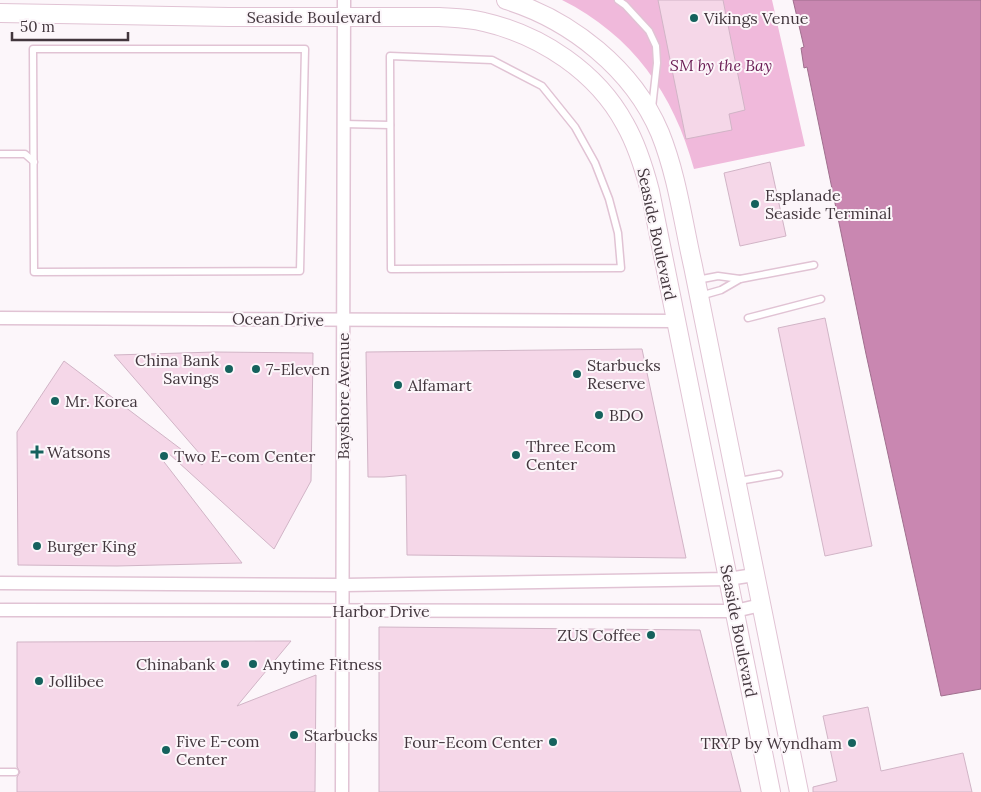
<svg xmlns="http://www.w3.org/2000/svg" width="981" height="792" font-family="Lora,serif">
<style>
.green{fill:#f0b9db}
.water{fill:#c987b1;stroke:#a06f8e}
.building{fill:#f5d7e8;stroke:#d1b4c6}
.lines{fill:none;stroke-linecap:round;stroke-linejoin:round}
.lane-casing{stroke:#e1c3d4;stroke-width:9}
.street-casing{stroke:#e1c3d4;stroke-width:15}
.secondary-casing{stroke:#e1c3d4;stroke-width:20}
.lane{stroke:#fff;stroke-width:6}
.street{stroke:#fff;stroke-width:12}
.secondary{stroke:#fff;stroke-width:18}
.poi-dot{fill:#15625d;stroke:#fcf6fa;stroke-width:2}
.labels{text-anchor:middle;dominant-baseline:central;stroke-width:4;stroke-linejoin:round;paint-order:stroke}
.street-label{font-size:16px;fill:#42363d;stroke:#fcf6fa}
.poi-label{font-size:16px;fill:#42363d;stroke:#fcf6fa;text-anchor:start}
.park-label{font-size:16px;font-style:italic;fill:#6a1b53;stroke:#fcf6fa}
</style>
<rect width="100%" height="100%" fill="#fcf6fa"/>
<path class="green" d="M562 0H772L805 146 694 169C674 94 632 35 562 0Z"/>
<path class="water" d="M793 0H981V689L941 696 866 354 807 67 804 68 801 48 804 47Z"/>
<g class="building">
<path d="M658 0H723L745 110 729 114 732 130 686 139Z"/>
<path d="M770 162 786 236 740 246 724 173Z"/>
<path d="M825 318 872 546 825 556 778 328Z"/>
<path d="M642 349 686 558 407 555 406 475 384 477H368L366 352Z"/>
<path d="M215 352 313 353 311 481 274 549 167 452 161 458 242 563 117 566 18 565 17 432 64 361 202 465 206 461 114 355Z"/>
<path d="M379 627 700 630 741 792H379Z"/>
<path d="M291 641 237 706 316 675 315 792H17V777L20 772 17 767V642Z"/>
<path d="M868 707 881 771 963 753 972 792H813V787L837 781 823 716Z"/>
</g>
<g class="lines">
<g class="lane-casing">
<g id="lane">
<path d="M618 0 625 5 649 31 656 46 657 63 652 108"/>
<path d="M33 49H305L300 271 34 272Z"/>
<path d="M390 56 492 60 542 86 575 127 595 163 609 199 618 233 621 268 391 269Z"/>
<path d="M343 124 390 125"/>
<path d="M0 154H25L34 162"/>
<path d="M697 280 718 276 740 279"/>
<path d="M700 296 721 290 740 279 814 265"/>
<path d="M748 318 821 299"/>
<path d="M739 481 779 474"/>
<path d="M0 772H15"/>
</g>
</g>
<g class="street-casing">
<g id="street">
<path d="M0 318 676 321"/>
<path d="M0 583 343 585 728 579 754 575"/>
<path d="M0 610 735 611 761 605"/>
<path d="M342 792 344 0"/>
</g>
</g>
<g class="secondary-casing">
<g id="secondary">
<path d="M506 0C571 20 633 69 660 133 677 175 683 222 693 266L799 792"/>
<path d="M0 13 229 17H439C454 18 469 18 484 22 541 35 597 72 625 124 637 145 644 168 650 191L771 792"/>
</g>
</g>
<use href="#lane" class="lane"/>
<use href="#street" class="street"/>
<use href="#secondary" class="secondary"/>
</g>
<g class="poi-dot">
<circle cx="694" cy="18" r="5"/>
<circle cx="755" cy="204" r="5"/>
<circle cx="229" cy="369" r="5"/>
<circle cx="256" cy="369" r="5"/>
<circle cx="577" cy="374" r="5"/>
<circle cx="398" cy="385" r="5"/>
<circle cx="55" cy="401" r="5"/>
<circle cx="599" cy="415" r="5"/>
<path d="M34.5 444.5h5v5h5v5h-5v5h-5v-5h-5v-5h5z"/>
<circle cx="516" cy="455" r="5"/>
<circle cx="164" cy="456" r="5"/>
<circle cx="37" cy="546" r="5"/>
<circle cx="651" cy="635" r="5"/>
<circle cx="225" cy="664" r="5"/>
<circle cx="253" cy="664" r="5"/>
<circle cx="39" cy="681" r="5"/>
<circle cx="294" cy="735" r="5"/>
<circle cx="553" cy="742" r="5"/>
<circle cx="852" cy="743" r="5"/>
<circle cx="166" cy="750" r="5"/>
</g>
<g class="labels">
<g class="street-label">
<text x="314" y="17">Seaside Boulevard</text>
<text transform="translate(657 234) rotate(78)">Seaside Boulevard</text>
<text transform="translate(278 319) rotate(1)">Ocean Drive</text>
<text transform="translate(343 396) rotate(-90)">Bayshore Avenue</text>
<text x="381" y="611">Harbor Drive</text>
<text transform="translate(739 631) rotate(79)">Seaside Boulevard</text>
</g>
<g class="poi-label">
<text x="704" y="18">Vikings Venue</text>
<text x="765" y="195">Esplanade<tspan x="765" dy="18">Seaside Terminal</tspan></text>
<text x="219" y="360" text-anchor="end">China Bank<tspan x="219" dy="18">Savings</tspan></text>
<text x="587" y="365">Starbucks<tspan x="587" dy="18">Reserve</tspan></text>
<text x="266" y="369">7-Eleven</text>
<text x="408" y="385">Alfamart</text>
<text x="65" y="401">Mr. Korea</text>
<text x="609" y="415">BDO</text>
<text x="526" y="446">Three Ecom<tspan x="526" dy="18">Center</tspan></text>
<text x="47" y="452">Watsons</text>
<text x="174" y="456">Two E-com Center</text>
<text x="47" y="546">Burger King</text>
<text x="641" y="635" text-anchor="end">ZUS Coffee</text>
<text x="215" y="664" text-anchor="end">Chinabank</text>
<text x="263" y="664">Anytime Fitness</text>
<text x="49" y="681">Jollibee</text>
<text x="304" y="735">Starbucks</text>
<text x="176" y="741">Five E-com<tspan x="176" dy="18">Center</tspan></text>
<text x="543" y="742" text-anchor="end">Four-Ecom Center</text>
<text x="842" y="743" text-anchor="end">TRYP by Wyndham</text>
</g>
<g class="park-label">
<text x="721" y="65">SM by the Bay</text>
</g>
</g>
<path d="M12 32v8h116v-8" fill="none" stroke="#42363d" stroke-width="2.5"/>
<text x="20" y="32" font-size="15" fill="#42363d" stroke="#fcf6fa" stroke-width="4" paint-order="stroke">50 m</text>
</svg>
